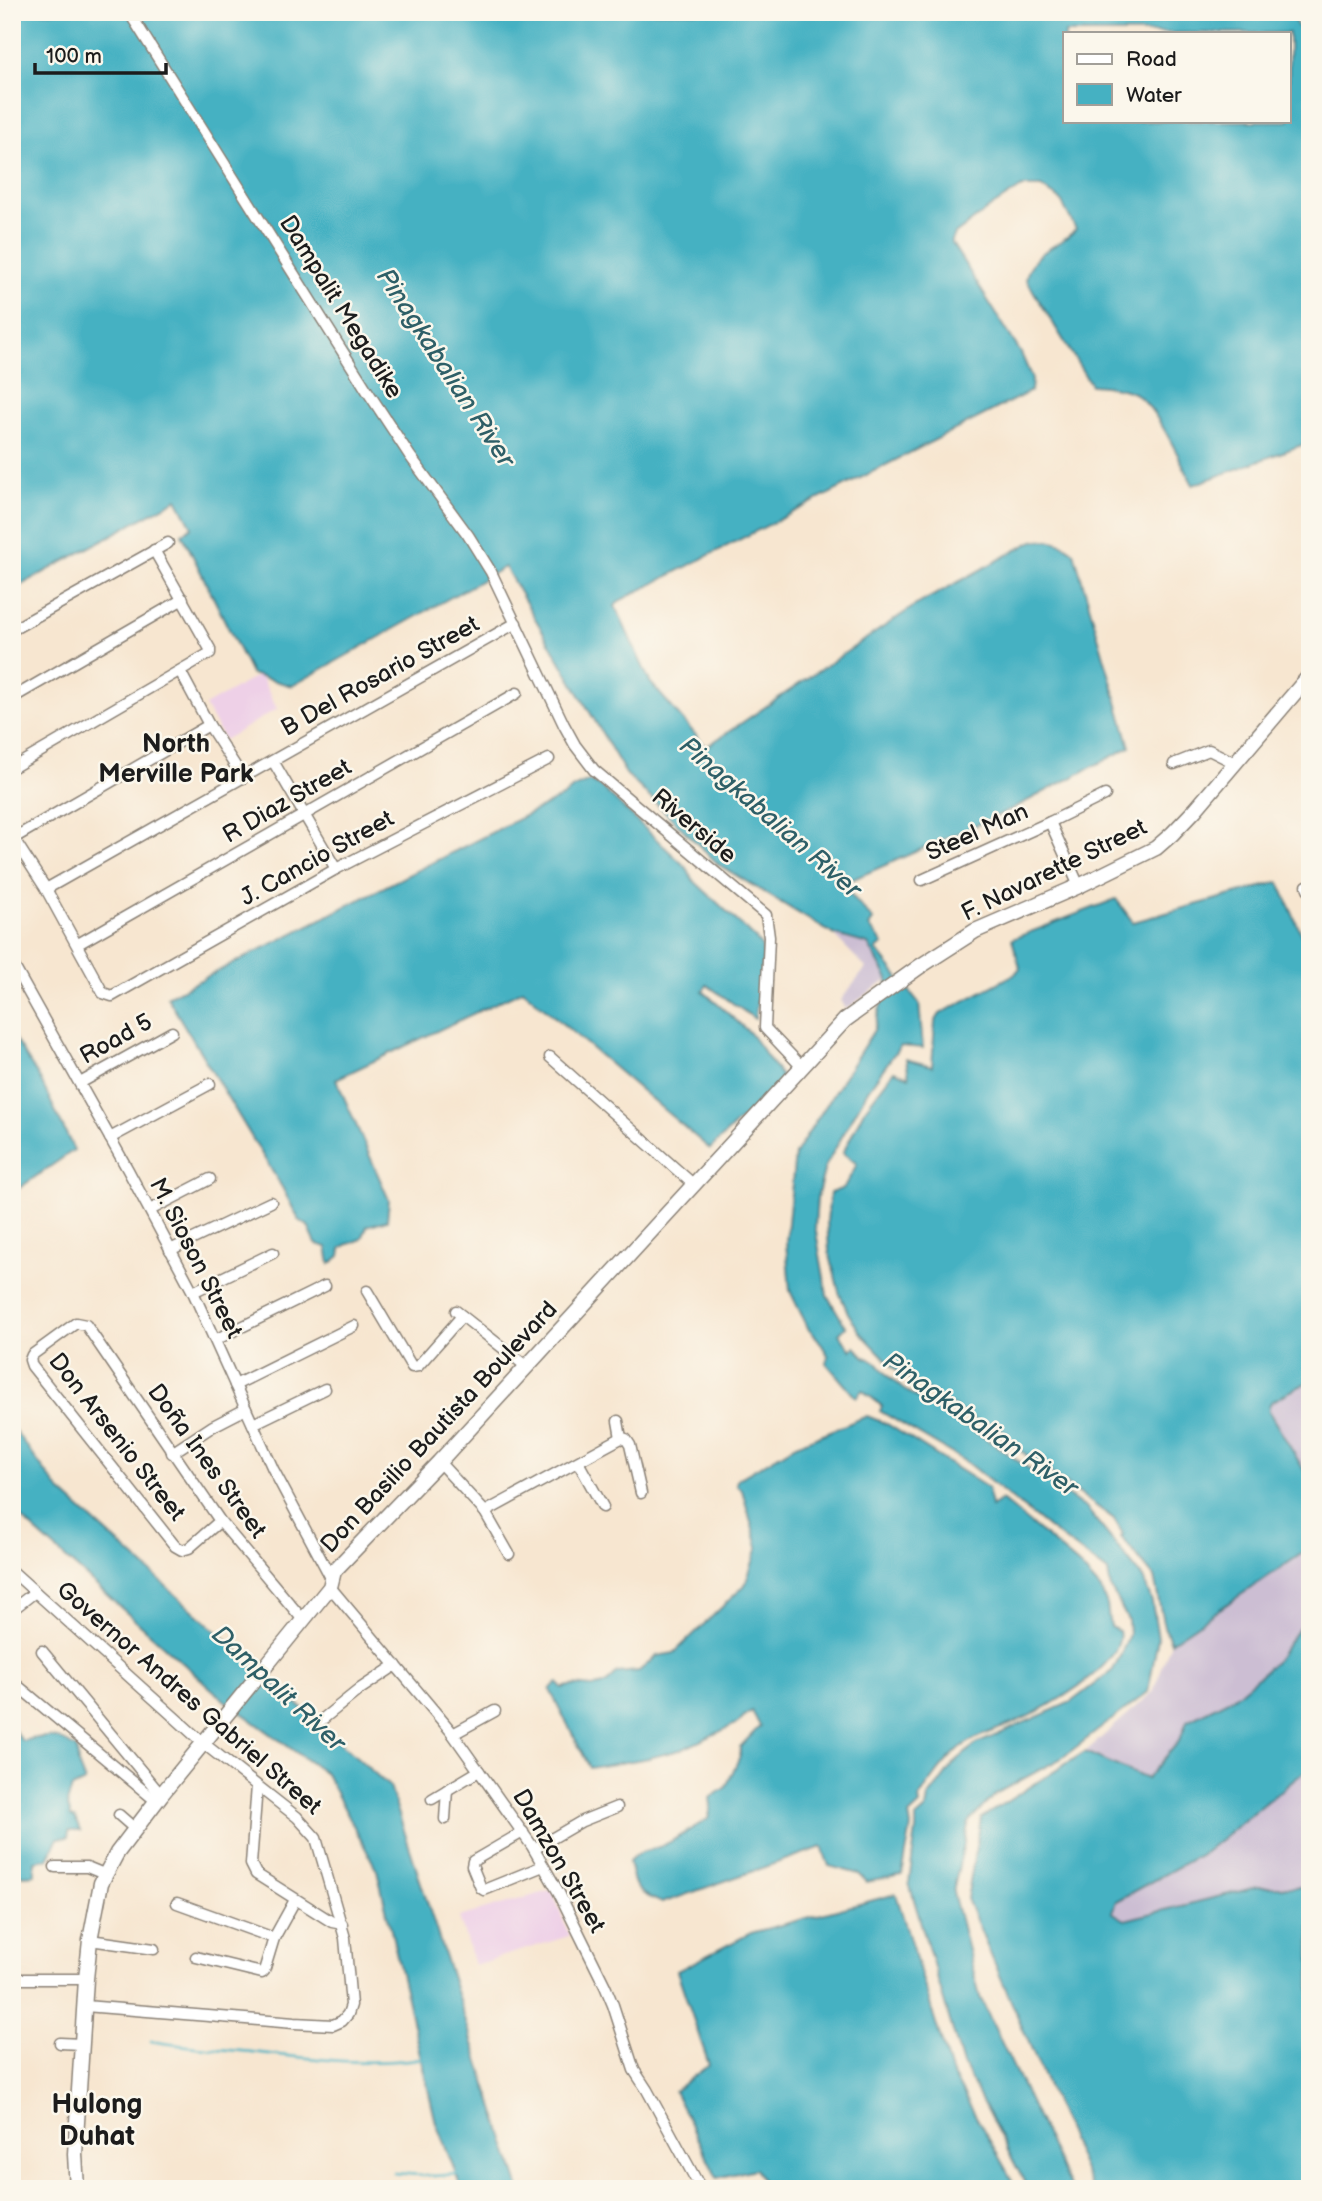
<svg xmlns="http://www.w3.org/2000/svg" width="1322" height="2201" font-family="'Balsamiq Sans',sans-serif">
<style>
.built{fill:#eed0e7}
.industrial{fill:#ccbed3}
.water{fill:#45b1c2;stroke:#30666f;stroke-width:2;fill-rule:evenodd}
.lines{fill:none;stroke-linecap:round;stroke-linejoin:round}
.stream{stroke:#45b1c2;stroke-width:2.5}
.minor-casing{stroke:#8a8176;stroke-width:13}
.major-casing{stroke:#8a8176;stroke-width:17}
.minor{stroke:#fff;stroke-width:10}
.major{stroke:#fff;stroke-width:14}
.labels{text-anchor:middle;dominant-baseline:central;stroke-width:5;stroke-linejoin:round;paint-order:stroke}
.street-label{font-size:24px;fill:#1c1c1c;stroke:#fbf7ec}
.water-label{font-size:26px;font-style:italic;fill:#2e5f67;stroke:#fbf7ec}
.neighbourhood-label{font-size:26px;font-weight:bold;fill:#1c1c1c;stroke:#fbf7ec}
.quarter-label{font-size:28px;font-weight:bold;fill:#1c1c1c;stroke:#fbf7ec}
</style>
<rect width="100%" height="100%" fill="#fbf7ec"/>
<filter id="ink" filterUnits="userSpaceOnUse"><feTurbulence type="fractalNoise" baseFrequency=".0143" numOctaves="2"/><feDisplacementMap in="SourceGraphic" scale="14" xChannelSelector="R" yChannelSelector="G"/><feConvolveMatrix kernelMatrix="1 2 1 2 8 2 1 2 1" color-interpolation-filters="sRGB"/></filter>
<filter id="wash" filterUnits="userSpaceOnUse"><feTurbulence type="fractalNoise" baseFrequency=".00686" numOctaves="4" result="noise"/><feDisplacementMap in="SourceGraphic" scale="28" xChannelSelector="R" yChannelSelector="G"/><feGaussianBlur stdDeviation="1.57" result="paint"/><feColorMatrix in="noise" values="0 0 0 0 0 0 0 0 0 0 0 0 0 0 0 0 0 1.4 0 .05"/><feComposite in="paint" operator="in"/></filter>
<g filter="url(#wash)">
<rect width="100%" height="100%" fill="#f7e6d0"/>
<g class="built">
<path d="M257 676 262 679 277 709 224 740 205 706Z"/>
<path d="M552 1890 569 1936 474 1965 459 1917Z"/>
</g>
<g class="industrial">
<path d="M833 934 868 944 888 979 846 1009 841 1000 866 968Z"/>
<path d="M1310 1381V1480L1269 1412V1406L1272 1401Z"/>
<path d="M1310 1548V1635L1300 1627 1274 1663 1234 1697 1187 1721 1180 1740 1147 1779 1085 1752 1153 1692 1171 1642Z"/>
<path d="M1310 1767V1887H1257L1125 1920 1112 1913 1116 1901 1205 1852Z"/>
</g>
<g class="water">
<path d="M12 12H1289L1310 46V442L1193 485C1181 462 1156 405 1134 393 1120 387 1105 386 1091 385L1026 279C1032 249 1057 250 1076 229L1060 199 1041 187H1022L991 207 955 234 951 242 1021 353 1032 379 1031 391 619 601 615 606 650 682 706 747 916 605 1033 541C1050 539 1061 541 1074 552L1130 747 1008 811 849 881 846 889 873 920 869 926 883 944 876 949 919 1003 923 1048 900 1046 868 1090 825 1167 817 1198 815 1226 827 1295 846 1327 839 1334 851 1350 855 1347 865 1357 876 1362 889 1377 903 1389 985 1438 1087 1509 1143 1578 1152 1602 1158 1638 1148 1692 1062 1758 997 1793 969 1821 953 1892 980 1997 1071 2189H1028L963 2065 909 1883 916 1830V1818L926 1809 928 1798 955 1762 976 1744 1071 1702 1113 1670 1125 1645 1129 1634 1128 1620 1111 1589 1108 1572 1051 1530 966 1462 880 1411 882 1406 862 1390 856 1398 827 1364 828 1355 818 1339 809 1330 790 1291 786 1242 795 1154 874 1030 888 979 868 944 833 934 719 865 626 774 505 567 292 686 251 674 182 534 192 527 177 499 12 590ZM1065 33H1289V121H1065Z"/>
<path d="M589 781 601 787 687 868 692 879 754 937 762 947 763 957 755 1019 707 985 703 991 750 1033 783 1079 710 1149 523 990 336 1079 389 1200 387 1220 367 1226 362 1239 346 1245 341 1249 340 1256 330 1264 327 1247 316 1244 308 1226 299 1220 283 1189 167 997 564 796 573 788Z"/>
<path d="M1279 882 1310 954V1381L1272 1401 1269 1406V1412L1310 1480V1548L1171 1642 1164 1627 1154 1577 1121 1537 1123 1534 1114 1519 1002 1437 1004 1431 990 1423 985 1426 898 1372 860 1332 848 1313 839 1292 829 1251 827 1221 830 1193 844 1188 857 1164 843 1153 864 1110 894 1071 909 1077 906 1059 932 1066 935 1022 940 1014 1015 974 1020 968 1012 939 1116 899 1133 922Z"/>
<path d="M12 1035 40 1079 74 1150 12 1193Z"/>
<path d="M867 1416 887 1424 988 1488 991 1507 1002 1500 1078 1564 1101 1590 1107 1605 1110 1627 1119 1631C1127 1666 1041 1711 1014 1723 995 1731 977 1735 960 1748 944 1762 930 1781 919 1799L920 1805 909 1815 911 1827 902 1875 867 1882 859 1874 829 1866 822 1847 662 1903C635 1890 635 1892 629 1861 638 1851 647 1851 659 1847 675 1841 692 1828 708 1819L711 1805 710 1798 726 1787 740 1756V1747L760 1726 752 1711 746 1714 738 1723 683 1749 649 1758 590 1768 550 1690 553 1686 558 1683 562 1688C585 1679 596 1699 617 1673L639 1671 657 1656 674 1653 745 1585 758 1547 742 1490 736 1485 737 1480 796 1445Z"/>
<path d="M12 1427 59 1490 390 1787 520 2189H462L436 2123 377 1870 326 1774 224 1700 12 1510Z"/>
<path d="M1300 1626 1310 1635V1767L1205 1852 1116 1901 1112 1912 1125 1920 1257 1887H1310V2189H1092L967 1899 981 1818 1085 1752 1147 1779 1180 1740 1187 1721 1234 1697 1274 1663Z"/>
<path d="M12 1727 22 1741C47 1735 55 1734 77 1749L78 1764 85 1782 72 1788 67 1803 71 1817 75 1818 80 1831H69L68 1837 58 1838 48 1859 35 1861V1874L12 1876Z"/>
<path d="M896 1894 951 2072 1017 2189H767L755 2169 717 2178 674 2091 709 2065 677 1971 751 1933Z"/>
</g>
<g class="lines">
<g class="stream">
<path d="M151 2041C185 2047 218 2049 252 2052 308 2058 368 2067 423 2058"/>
<path d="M394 2173 434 2176 457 2174"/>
</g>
</g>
</g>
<g filter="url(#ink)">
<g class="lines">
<g class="minor-casing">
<g id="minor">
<path d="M129 12 368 392 410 456 468 535 491 572 564 725 575 745 594 770 766 915 769 937 765 1028 802 1067"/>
<path d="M12 630 168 543"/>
<path d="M180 671 209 725 243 778"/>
<path d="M12 698 183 599"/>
<path d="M273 761 336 869"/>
<path d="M1174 764 1209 750 1235 763"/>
<path d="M12 768 210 653V649L154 550"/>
<path d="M1050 822 1079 886"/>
<path d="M12 836 46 889 103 993 112 996 336 869 549 759"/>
<path d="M12 839 209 725"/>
<path d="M922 880 1050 822 1105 795"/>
<path d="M1310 885 1307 886 1310 893"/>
<path d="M46 889 516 623"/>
<path d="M78 944 517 693"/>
<path d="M12 963 128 1170 193 1292 273 1469 331 1578"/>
<path d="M550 1057 694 1185"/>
<path d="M80 1083 172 1032"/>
<path d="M110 1138 210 1084"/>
<path d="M150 1210 210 1179"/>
<path d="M170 1250 271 1202"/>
<path d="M367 1291 412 1367 418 1366 462 1316"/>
<path d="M193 1292 273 1253"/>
<path d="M456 1311 527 1367"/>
<path d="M215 1340 325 1286"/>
<path d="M235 1385 354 1326"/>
<path d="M618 1421 621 1438"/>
<path d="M253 1424 325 1389"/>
<path d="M172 1453 213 1426 246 1409"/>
<path d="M439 1462 485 1512 509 1554"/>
<path d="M578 1462 603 1507"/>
<path d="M485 1512 621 1438 626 1439 630 1445 641 1493"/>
<path d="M220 1521 189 1548 182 1550 175 1546 32 1366 30 1360 32 1355 76 1323 86 1325 220 1521 304 1621"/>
<path d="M12 1571 203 1743 297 1817 316 1838 345 1938 351 2005 348 2014 342 2021 333 2025 294 2023 85 2006"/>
<path d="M330 1587 450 1730 532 1846 559 1893 605 1986 613 2005 634 2070 647 2090 701 2189"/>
<path d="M12 1610 35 1592"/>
<path d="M42 1651 161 1795"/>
<path d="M12 1681 156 1801"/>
<path d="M319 1722 360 1689 396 1665"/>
<path d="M453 1734 495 1711"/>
<path d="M257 1786 251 1864 256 1874 332 1922 342 1924"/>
<path d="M432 1799 479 1771"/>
<path d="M119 1815 135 1829"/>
<path d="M445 1819 447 1790"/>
<path d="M523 1832 473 1861 472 1866 481 1888 484 1890 543 1866"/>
<path d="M534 1849 582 1821 617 1807"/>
<path d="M55 1867H87L104 1874"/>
<path d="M177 1903 274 1938"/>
<path d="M90 1940 154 1949"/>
<path d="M196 1957 262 1973 264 1971 274 1938 295 1900"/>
<path d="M12 1979H86"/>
<path d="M60 2043 81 2044"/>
</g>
</g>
<g class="major-casing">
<path id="major" d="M77 2189 75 2154 86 1979 90 1940 101 1883 117 1853 161 1795 330 1587 334 1571 439 1462 845 1020 919 967 975 931 1079 886 1156 848 1172 834 1195 810 1310 675"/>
</g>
<use href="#minor" class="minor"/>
<use href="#major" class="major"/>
</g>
</g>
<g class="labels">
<g class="street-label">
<text transform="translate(341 307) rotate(58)">Dampalit Megadike</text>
<text transform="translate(380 676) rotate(-29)">B Del Rosario Street</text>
<text transform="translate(287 801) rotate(-30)">R Diaz Street</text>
<text transform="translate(694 826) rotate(40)">Riverside</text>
<text transform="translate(977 832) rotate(-24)">Steel Man</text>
<text transform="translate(317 858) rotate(-29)">J. Cancio Street</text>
<text transform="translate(1054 870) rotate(-26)">F. Navarette Street</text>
<text transform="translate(116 1039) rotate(-29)">Road 5</text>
<text transform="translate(196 1258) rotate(63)">M. Sioson Street</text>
<text transform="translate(439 1427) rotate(-47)">Don Basilio Bautista Boulevard</text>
<text transform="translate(117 1437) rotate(52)">Don Arsenio Street</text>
<text transform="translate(207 1461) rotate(54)">Doña Ines Street</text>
<text transform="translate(189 1698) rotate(41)">Governor Andres Gabriel Street</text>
<text transform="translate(559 1861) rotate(60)">Damzon Street</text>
</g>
<g class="water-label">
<text transform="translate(445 368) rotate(57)">Pinagkabalian River</text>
<text transform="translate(770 818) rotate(41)">Pinagkabalian River</text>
<text transform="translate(980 1425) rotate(35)">Pinagkabalian River</text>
<text transform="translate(278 1689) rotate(43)">Dampalit River</text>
</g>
<g class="neighbourhood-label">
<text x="176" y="744">North<tspan x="176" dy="30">Merville Park</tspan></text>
</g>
<g class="quarter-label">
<text x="97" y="2104">Hulong<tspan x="97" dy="32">Duhat</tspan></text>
</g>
</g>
<rect width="1322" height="2201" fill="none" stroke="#fbf7ec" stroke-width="42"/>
<rect x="1063" y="32" width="228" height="91" fill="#fbf7ec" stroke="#a29f99" stroke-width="2"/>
<rect x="1077" y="54" width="35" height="10" fill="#ffffff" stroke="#a29f99" stroke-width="2"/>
<text x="1126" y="66" font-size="21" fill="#1c1c1c">Road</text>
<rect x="1077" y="84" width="35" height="21" fill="#45b1c2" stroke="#a29f99" stroke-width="2"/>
<text x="1126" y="102" font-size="21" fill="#1c1c1c">Water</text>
<path d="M35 63v10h131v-10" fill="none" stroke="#1c1c1c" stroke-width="3.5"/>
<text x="46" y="63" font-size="21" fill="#1c1c1c" stroke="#fbf7ec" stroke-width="5" paint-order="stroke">100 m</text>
</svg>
